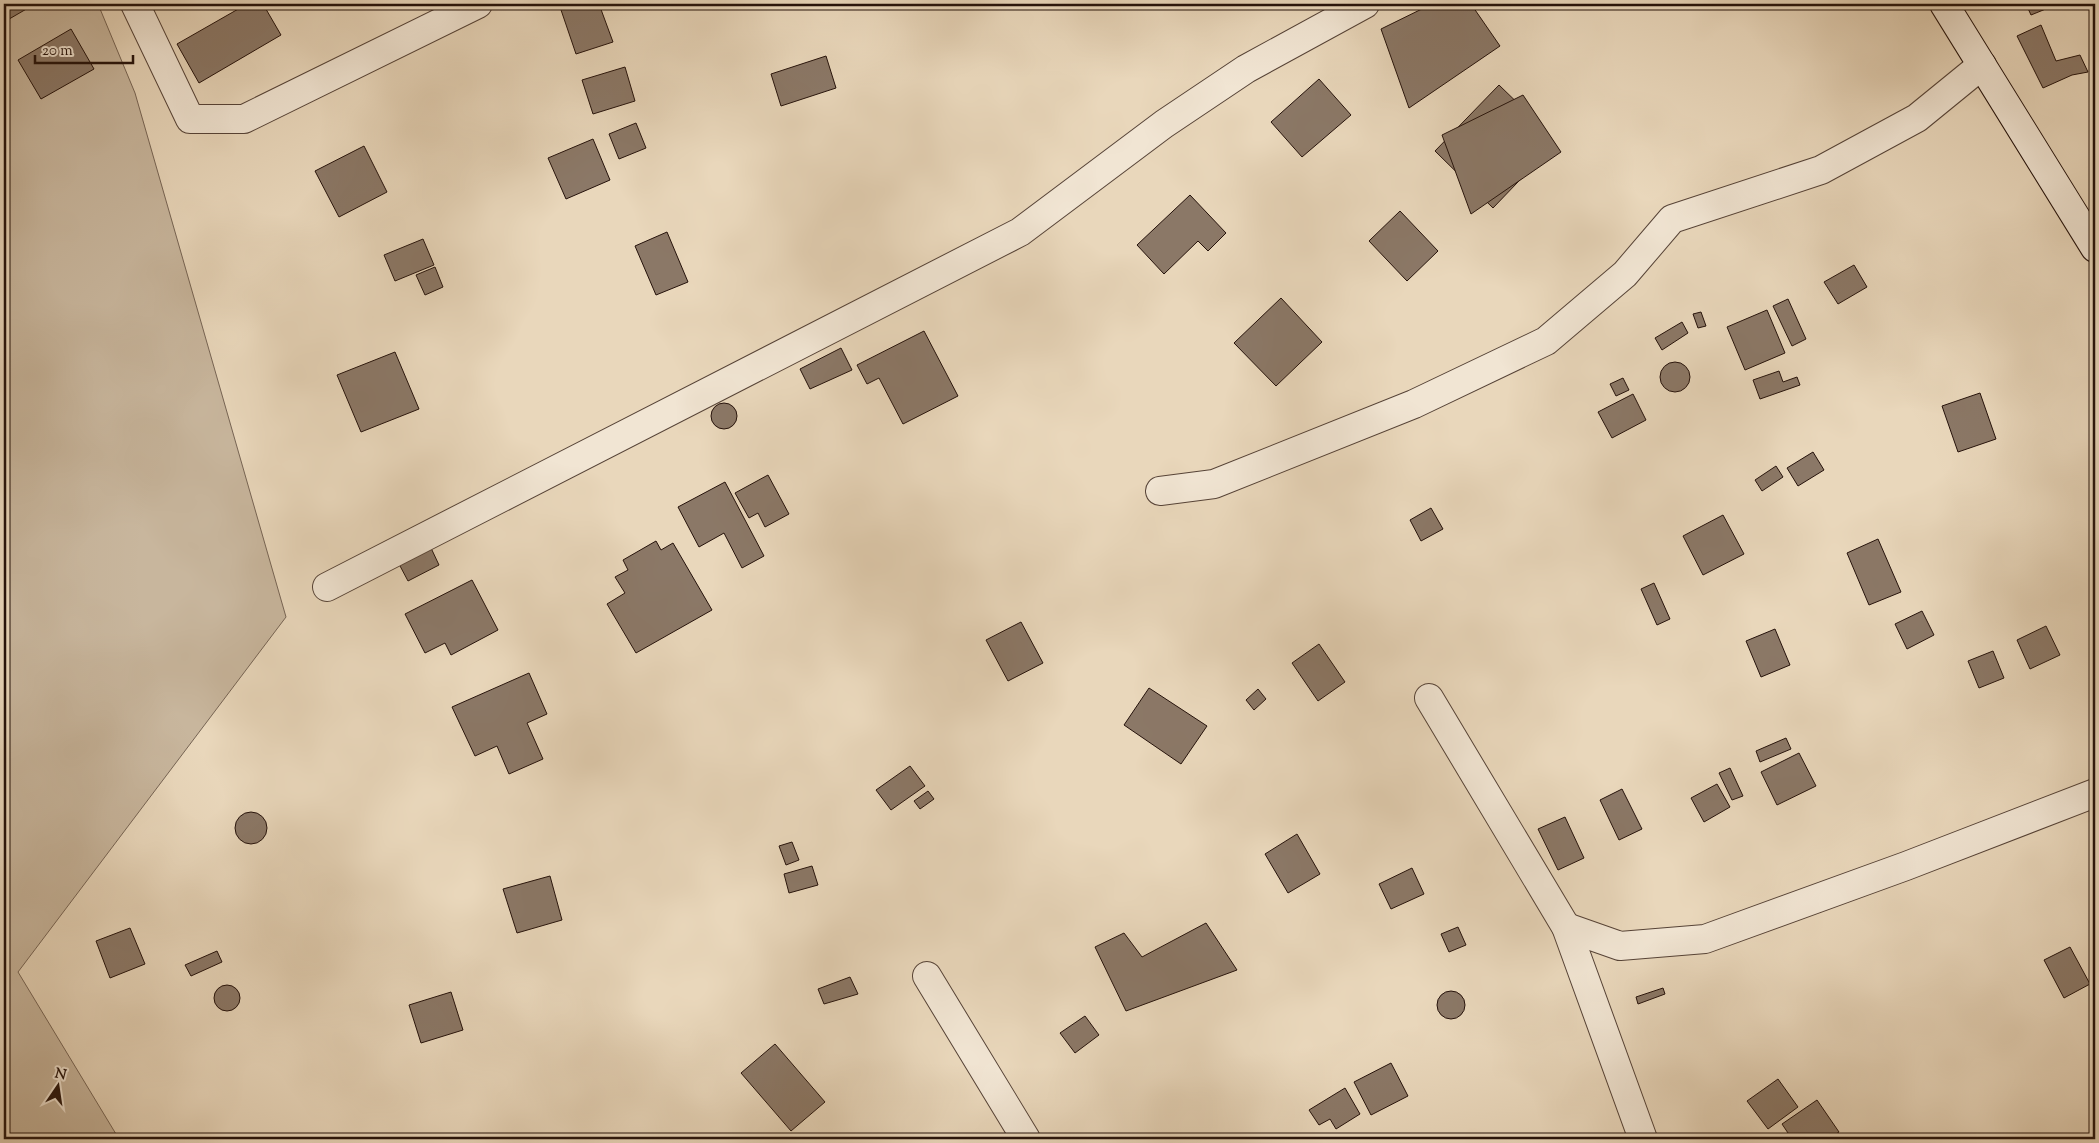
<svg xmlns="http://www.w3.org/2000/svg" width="2099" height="1143" font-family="'Sorts Mill Goudy',serif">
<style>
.green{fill:#c8b69d;stroke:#766454}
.building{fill:#8b7867;stroke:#25120b}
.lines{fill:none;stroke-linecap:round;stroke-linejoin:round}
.minor-casing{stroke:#564337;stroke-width:30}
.secondary-casing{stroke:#25120b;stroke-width:30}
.minor{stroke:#f1e5d3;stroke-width:28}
.secondary{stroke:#f1e5d3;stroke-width:28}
</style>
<rect width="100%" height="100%" fill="#e9d7bb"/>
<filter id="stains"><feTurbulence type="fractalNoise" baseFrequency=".004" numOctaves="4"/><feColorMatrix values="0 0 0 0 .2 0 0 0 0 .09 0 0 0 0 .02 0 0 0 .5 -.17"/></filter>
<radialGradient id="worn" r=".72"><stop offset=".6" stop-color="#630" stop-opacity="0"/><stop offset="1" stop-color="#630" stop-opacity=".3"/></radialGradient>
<path class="green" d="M4 4H98L135 93 286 617 18 972 119 1139H4Z"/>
<g class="building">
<path d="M4 4H35L4 22Z"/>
<path d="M247 4H263L281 35 199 83 177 44Z"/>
<path d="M559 4H599L613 42 576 54Z"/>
<path d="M1432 4H1471L1500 46 1409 108 1381 29Z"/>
<path d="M2026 4H2058L2031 15Z"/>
<path d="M2041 25 2056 61 2080 55 2088 72 2072 75 2043 88 2017 36Z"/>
<path d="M71 29 94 69 41 99 18 60Z"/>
<path d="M826 56 836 88 781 106 771 74Z"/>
<path d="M625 67 635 101 593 114 582 80Z"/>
<path d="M1319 79 1351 115 1302 157 1271 122Z"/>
<path d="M1499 85 1530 115 1514 132 1541 158 1493 208 1435 151Z"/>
<path d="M1523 95 1561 152 1471 214 1442 135Z"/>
<path d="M636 123 646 148 619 159 609 134Z"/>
<path d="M593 139 610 180 566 199 548 158Z"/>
<path d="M364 146 387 192 339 217 315 171Z"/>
<path d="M1190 195 1226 233 1208 251 1198 241 1164 274 1137 245Z"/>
<path d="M1400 211 1438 251 1407 281 1369 241Z"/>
<path d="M667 232 688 282 656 295 635 246Z"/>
<path d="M423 239 434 265 395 281 384 255Z"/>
<path d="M1854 265 1867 287 1838 304 1824 282Z"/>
<path d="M435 267 443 287 425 295 416 275Z"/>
<path d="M1281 298 1322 342 1276 386 1234 343Z"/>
<path d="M1788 299 1806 339 1792 346 1773 306Z"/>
<path d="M1767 310 1785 353 1745 370 1727 327Z"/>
<path d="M1701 312 1706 326 1698 328 1693 314Z"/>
<path d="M1682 322 1688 333 1662 350 1655 338Z"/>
<path d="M924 331 958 396 903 424 879 378 867 384 857 365Z"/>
<path d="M841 348 852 370 810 389 800 369Z"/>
<path d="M395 352 419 409 361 432 337 375Z"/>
<circle cx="1675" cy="377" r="15"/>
<path d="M1779 371 1783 382 1797 377 1800 385 1760 399 1753 380Z"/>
<path d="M1623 378 1629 390 1616 396 1610 384Z"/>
<path d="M1980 393 1996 439 1958 452 1942 406Z"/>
<path d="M1633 394 1646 420 1612 438 1598 412Z"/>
<circle cx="724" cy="416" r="13"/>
<path d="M1813 452 1824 470 1798 486 1787 468Z"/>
<path d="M1776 466 1783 477 1762 491 1755 480Z"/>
<path d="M768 475 789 514 765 527 758 513 749 518 735 493Z"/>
<path d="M725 482 764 556 742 568 724 533 699 547 678 507Z"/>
<path d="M1431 508 1443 529 1421 541 1410 520Z"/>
<path d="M1723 515 1744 554 1703 575 1683 536Z"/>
<path d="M1878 539 1901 592 1869 605 1847 553Z"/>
<path d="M656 541 661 550 673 543 712 610 636 653 607 604 625 593 615 577 628 570 623 560Z"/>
<path d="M431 548 439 565 408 581 399 564Z"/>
<path d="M472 580 498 630 451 655 445 643 425 653 405 614Z"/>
<path d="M1654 583 1670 619 1657 625 1641 589Z"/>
<path d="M1922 611 1934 635 1907 649 1895 624Z"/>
<path d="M1021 622 1043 663 1008 681 986 640Z"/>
<path d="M2046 626 2060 655 2030 669 2017 640Z"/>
<path d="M1775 629 1790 665 1761 677 1746 641Z"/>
<path d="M1319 644 1345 682 1318 701 1292 663Z"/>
<path d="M1993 651 2004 678 1979 688 1968 661Z"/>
<path d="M529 673 547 714 527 723 543 759 509 774 497 746 475 756 452 707Z"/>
<path d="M1149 688 1207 726 1181 764 1124 725Z"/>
<path d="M1258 689 1266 699 1254 710 1246 700Z"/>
<path d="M1786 738 1791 749 1760 762 1756 751Z"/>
<path d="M1799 753 1816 786 1777 805 1761 772Z"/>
<path d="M910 766 925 786 891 810 876 790Z"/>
<path d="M1730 768 1743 796 1732 800 1719 773Z"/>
<path d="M1717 784 1730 807 1704 822 1691 798Z"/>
<path d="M1622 789 1642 829 1619 840 1600 800Z"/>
<path d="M928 791 934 799 920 809 914 801Z"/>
<circle cx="251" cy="828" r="16"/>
<path d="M1565 817 1584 858 1558 870 1538 829Z"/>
<path d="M1297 834 1320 874 1288 893 1265 854Z"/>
<path d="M792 842 799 860 786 865 779 846Z"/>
<path d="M812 866 818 885 789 893 784 874Z"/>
<path d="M1412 868 1424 894 1391 909 1379 884Z"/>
<path d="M550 876 562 920 517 933 503 889Z"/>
<path d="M1206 923 1237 970 1126 1011 1095 947 1124 933 1142 957Z"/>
<path d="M1458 927 1466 945 1449 952 1441 934Z"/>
<path d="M130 928 145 964 110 978 96 941Z"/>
<path d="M2070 947 2090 984 2064 998 2044 960Z"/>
<path d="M217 951 222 962 191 976 185 965Z"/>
<path d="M850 977 858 994 824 1004 818 989Z"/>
<circle cx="227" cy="998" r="13"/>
<path d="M1663 988 1665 994 1638 1004 1636 997Z"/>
<circle cx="1451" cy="1005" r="14"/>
<path d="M451 992 463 1030 421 1043 409 1005Z"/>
<path d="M1085 1016 1099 1035 1075 1053 1060 1033Z"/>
<path d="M775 1044 825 1102 791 1131 741 1073Z"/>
<path d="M1391 1063 1408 1096 1371 1115 1354 1082Z"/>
<path d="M1778 1079 1798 1107 1768 1129 1747 1101Z"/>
<path d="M1345 1088 1360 1114 1336 1129 1330 1119 1319 1125 1309 1110Z"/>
<path d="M1817 1100 1839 1132 1828 1139H1792L1782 1124Z"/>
</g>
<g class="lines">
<g class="minor-casing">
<g id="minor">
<path d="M135 4 190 119H244L478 4"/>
<path d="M1160 491 1214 484 1414 404 1546 341 1625 274 1672 219 1821 170 1917 118 1982 65"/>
<path d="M327 587 1020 232 1164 124 1246 69 1365 4"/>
<path d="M1429 698 1566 927 1643 1139"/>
<path d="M1566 927 1620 946 1705 939 1906 866 2095 793"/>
<path d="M927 976 1026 1139"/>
</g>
</g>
<g class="secondary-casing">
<path id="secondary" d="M1944 4 2095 248"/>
</g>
<use href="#minor" class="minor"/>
<use href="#secondary" class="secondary"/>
</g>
<rect width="2099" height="1143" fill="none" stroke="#e9d7bb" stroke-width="20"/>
<rect x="5" y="5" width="2089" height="1133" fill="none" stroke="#25120b" stroke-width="2.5"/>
<rect x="10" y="10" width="2079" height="1123" fill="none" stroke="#25120b"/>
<g transform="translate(58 1086) rotate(13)" stroke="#f1e5d3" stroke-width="4" paint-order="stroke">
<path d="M0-4L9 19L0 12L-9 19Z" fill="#25120b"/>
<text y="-8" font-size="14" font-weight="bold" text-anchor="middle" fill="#25120b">N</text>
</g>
<path d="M35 55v8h98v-8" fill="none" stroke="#25120b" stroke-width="2.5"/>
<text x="42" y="55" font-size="15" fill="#25120b" stroke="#f1e5d3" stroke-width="4" paint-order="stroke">20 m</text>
<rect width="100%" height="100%" filter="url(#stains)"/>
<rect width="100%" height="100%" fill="url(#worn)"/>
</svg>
